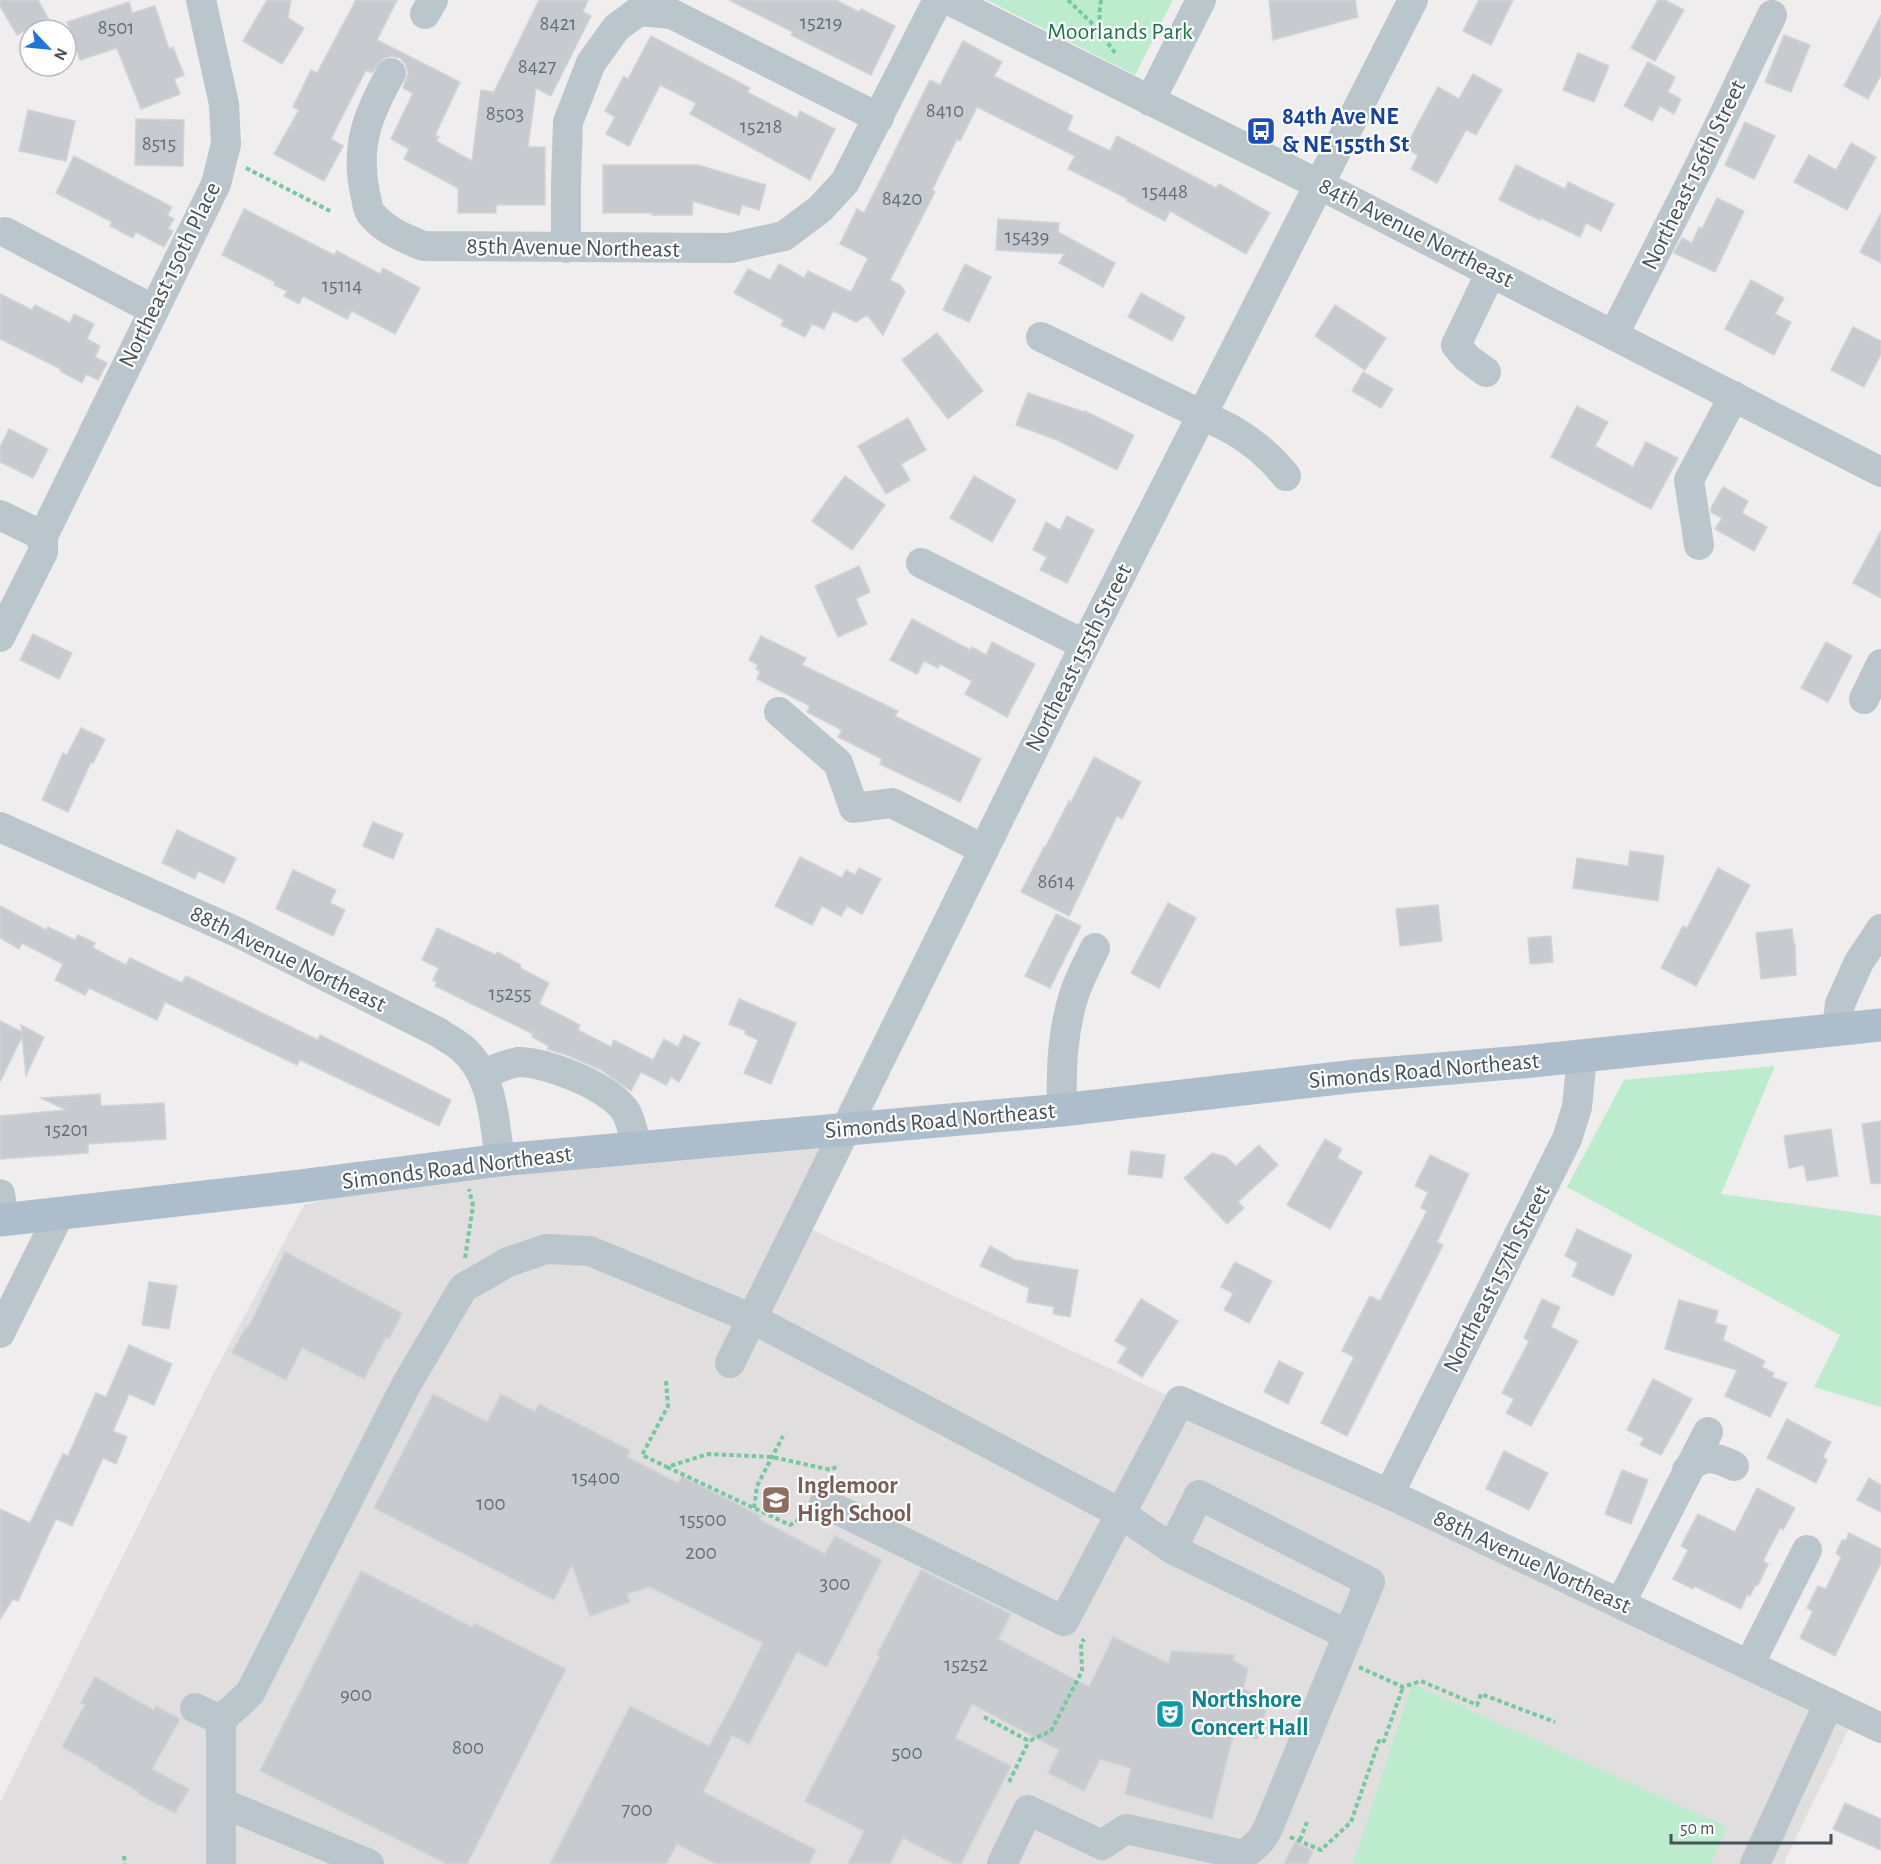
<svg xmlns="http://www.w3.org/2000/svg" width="1881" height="1864" font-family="'Alegreya Sans',sans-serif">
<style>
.education{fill:#e0dede}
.green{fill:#bceccd}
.building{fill:#c7cacf;stroke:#d1d3d8;stroke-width:1.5}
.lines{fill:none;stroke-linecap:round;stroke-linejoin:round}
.path{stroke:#76c89d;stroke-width:4;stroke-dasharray:4.5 3;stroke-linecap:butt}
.minor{stroke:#bbc5cc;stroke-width:30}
.major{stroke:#adbdcb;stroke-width:33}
.labels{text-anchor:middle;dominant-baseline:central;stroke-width:4.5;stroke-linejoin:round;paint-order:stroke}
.number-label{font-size:21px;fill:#666f76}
.park-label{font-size:24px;fill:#1a7745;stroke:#fff}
.transit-label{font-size:24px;font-weight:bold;fill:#164399;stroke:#fff;text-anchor:start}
.street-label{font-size:24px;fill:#465159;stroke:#fff}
.education-label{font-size:24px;font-weight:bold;fill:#785e54;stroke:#fff;text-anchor:start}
.culture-label{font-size:24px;font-weight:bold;fill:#0d838f;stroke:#fff;text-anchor:start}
</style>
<rect width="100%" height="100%" fill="#efeded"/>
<path class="education" d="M843 1130 800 1224 1855 1716 1786 1858 1785 1864H0V1803L215 1371 304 1205 464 1165Z"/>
<g class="green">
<path d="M987 0H1173L1135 75Z"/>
<path d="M1775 1066 1721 1194 1881 1216V1407L1814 1387 1840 1335 1567 1187 1624 1080Z"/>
<path d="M1412 1684 1727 1827 1711 1864H1353Z"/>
</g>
<g class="building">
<path d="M0 0H38L48 18 17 35 0 6Z"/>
<path d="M267 0H291L288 18 304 28 282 64 243 41Z"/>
<path d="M356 0H397L377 40 460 82 435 135 439 137 436 141 472 161 481 90 494 92 539 0H588L583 12 591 16 551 96 536 88 528 147H545V205H496V213H458V188L404 159 409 149 391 139 413 93 403 88 408 73 406 65 400 58 391 56 382 59 372 73 366 70 331 139 343 146 324 181 274 154 299 110 293 107 311 70 317 73Z"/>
<path d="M729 0H836L859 12 861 9 895 26 871 75 791 35 793 32Z"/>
<path d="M1269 0H1355L1358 17 1273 40Z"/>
<path d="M1479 0H1513L1491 45 1463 31Z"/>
<path d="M1658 0H1665L1684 10 1655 61 1631 48Z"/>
<path d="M129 2 132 13 155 6 169 49 173 47 184 75 174 79 180 94 141 109 117 48 80 60 67 22Z"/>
<path d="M1881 15V75L1868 99 1844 86Z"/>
<path d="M1784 35 1810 45 1791 92 1765 82Z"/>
<path d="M651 36 750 88 747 92 797 118 800 111 835 129 810 180 690 114 696 103 660 85 629 146 606 134 615 117 605 111 624 76 628 79Z"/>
<path d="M963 41 1002 62 994 76 1073 116 1067 130 1110 151 1117 136 1216 188 1219 184 1270 213 1246 254 1170 211 1165 221 1127 201 1128 199 1068 169 1075 156 977 107 960 141 957 139 932 190 935 192 890 280 900 285 905 291 883 335 867 315 856 322 833 311 824 329 812 324 805 337 781 325 784 320 734 293 748 269 770 280 779 264 804 278 808 271 851 292 868 258 840 244 857 209 864 213 930 80 940 85Z"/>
<path d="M1578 53 1609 66 1594 102 1563 90Z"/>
<path d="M1648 62 1675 77 1668 92 1681 99 1674 114 1660 106 1652 121 1624 106Z"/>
<path d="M1473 74 1502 90 1476 135 1466 130 1437 183 1411 169 1418 155 1405 148 1438 87 1459 99Z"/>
<path d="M28 110 75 121 66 161 19 151Z"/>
<path d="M136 119 184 120 183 166 135 165Z"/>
<path d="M1745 122 1775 136 1754 179 1725 165Z"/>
<path d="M1851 143 1876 157 1847 210 1794 182 1809 155 1836 170Z"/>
<path d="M74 156 172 207 167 215 174 219 168 229 173 231 164 247 136 232 133 238 110 226 112 222 56 193Z"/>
<path d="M603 165H698L766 185 759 210 742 205 739 215 693 201 692 215H652V213H603Z"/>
<path d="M1516 165 1565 189 1568 182 1614 204 1601 231 1586 223 1580 237 1541 218 1540 220 1499 200Z"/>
<path d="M1717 198 1744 211 1715 272 1674 253 1682 238 1692 243 1699 227 1702 229Z"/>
<path d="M244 209 334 255 337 251 380 274 383 268 420 288 395 334 352 311 347 319 303 296 299 304 284 296 287 291 274 285 275 282 222 255Z"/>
<path d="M1881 213V263L1860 252Z"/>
<path d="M998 219 1059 223 1058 232 1115 263 1103 287 1059 263 1064 254 996 250Z"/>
<path d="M965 264 991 277 969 322 943 310Z"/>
<path d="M1751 280 1784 298 1775 314 1791 322 1774 355 1725 329Z"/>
<path d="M1141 293 1185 317 1172 341 1128 317Z"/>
<path d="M0 294 32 310 35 305 70 323 74 314 94 324 87 339 100 346 95 357 107 363 98 380 86 374 82 383 60 371 61 369 0 339Z"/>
<path d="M1335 305 1386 338 1365 370 1315 336Z"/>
<path d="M1853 327 1881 341V354L1864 387 1831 370Z"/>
<path d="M937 333 983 391 948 419 902 360Z"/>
<path d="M1363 372 1393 389 1381 408 1352 391Z"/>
<path d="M1028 393 1084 412 1085 411 1134 435 1117 470 1057 440 1016 425Z"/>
<path d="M1577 406 1608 422 1595 446 1633 467 1646 442 1678 458 1651 509 1551 457Z"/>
<path d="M908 418 926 450 901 464 910 480 886 494 858 446Z"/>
<path d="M9 429 48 449 33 478 0 462V447Z"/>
<path d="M845 476 885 505 852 550 812 521Z"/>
<path d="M974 476 1016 500 992 542 950 518Z"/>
<path d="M1723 487 1748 501 1742 513 1767 527 1754 551 1715 529 1722 518 1711 512V508Z"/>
<path d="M1067 516 1094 530 1067 583 1040 570 1047 557 1033 550 1046 522 1060 530Z"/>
<path d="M1881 531V598L1853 583Z"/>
<path d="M859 566 870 592 856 599 867 624 838 637 815 586Z"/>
<path d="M912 619 970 650 972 647 986 655 992 642 1035 664 1007 717 965 694 972 681 940 664 938 668 924 661 917 674 890 660Z"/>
<path d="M33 634 72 653 59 679 20 660Z"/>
<path d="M761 636 806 658 802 665 898 711 895 716 981 759 960 802 880 764 882 759 838 737 842 730 807 712 810 706 757 679 760 671 756 669 758 665 749 660Z"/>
<path d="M1826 642 1852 656 1828 702 1801 688Z"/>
<path d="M81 728 105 739 93 763 91 762 68 812 42 800 63 753 67 755Z"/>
<path d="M1094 757 1141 782 1122 819 1117 816 1069 916 1021 892 1044 847 1045 848 1069 801 1071 802Z"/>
<path d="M373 822 403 834 393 859 363 846Z"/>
<path d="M177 830 236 858 224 883 198 871 195 879 162 863Z"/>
<path d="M1630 851 1664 856 1658 901 1573 888 1577 858 1628 866Z"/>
<path d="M800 857 842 878 846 870 855 875 859 868 881 879 862 914 847 906 841 916 822 906 812 925 775 906Z"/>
<path d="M1718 868 1750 885 1696 986 1661 968 1683 926 1687 928Z"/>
<path d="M293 870 336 890 330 903 345 910 333 936 276 909Z"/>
<path d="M1168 903 1196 918 1159 988 1131 973Z"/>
<path d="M1438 905 1442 941 1400 946 1396 909Z"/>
<path d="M0 906 46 930 48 927 75 940 78 935 95 943 93 948 126 965 130 958 182 983 186 976 318 1040 320 1035 451 1100 439 1126 300 1060 297 1065 165 1002 157 1020 89 988 85 995 55 980 63 964 22 943 19 949 0 938Z"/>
<path d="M1056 914 1081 926 1050 988 1025 976Z"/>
<path d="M437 928 496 955 497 952 521 965 520 968 549 983 539 1004 580 1025 578 1030 611 1047 614 1040 653 1060 664 1039 678 1047 684 1035 700 1043 679 1082 671 1077 666 1085 641 1072 631 1091 601 1070 567 1055 547 1049 549 1046 532 1037 533 1034 435 986 437 982 433 980 439 968 422 960Z"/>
<path d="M1792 929 1794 945 1795 944 1796 975 1761 979 1756 933Z"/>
<path d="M1551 936 1553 962 1530 964 1528 938Z"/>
<path d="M739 999 796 1023 771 1084 744 1073 758 1040 745 1034 746 1031 729 1024Z"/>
<path d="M0 1021 22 1032 21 1025 44 1037 26 1075 22 1037 0 1082Z"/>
<path d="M100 1094 101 1106 164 1103 166 1139 88 1144V1153L0 1159V1116L66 1110 41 1098Z"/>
<path d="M1881 1121V1183L1871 1184 1862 1124Z"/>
<path d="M1831 1129 1838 1176 1807 1181 1804 1165 1789 1168 1784 1136Z"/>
<path d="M1325 1139 1342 1149 1337 1158 1362 1172 1330 1229 1287 1205Z"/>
<path d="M1259 1145 1278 1165 1238 1202 1244 1208 1227 1224 1184 1178 1212 1153 1226 1157 1236 1166Z"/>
<path d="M1131 1151 1165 1155 1162 1178 1128 1174Z"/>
<path d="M1430 1155 1469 1174 1437 1242 1443 1245 1347 1436 1321 1423 1354 1357 1342 1351 1370 1296 1380 1301 1427 1211 1421 1208 1428 1192 1415 1186Z"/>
<path d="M1577 1229 1632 1255 1613 1296 1572 1276 1578 1263 1565 1256Z"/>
<path d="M990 1246 1015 1260 1078 1270 1070 1317 1053 1314 1054 1307 1027 1302 1029 1288 980 1266Z"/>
<path d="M285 1252 402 1313 389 1339 386 1337 364 1379 302 1348 286 1380 232 1353 246 1327 248 1328Z"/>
<path d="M1235 1262 1272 1281 1249 1323 1224 1310 1233 1293 1221 1287Z"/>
<path d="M149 1282 177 1286 169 1329 142 1325Z"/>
<path d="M1141 1299 1178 1321 1142 1377 1118 1362 1127 1348 1115 1341Z"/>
<path d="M1542 1299 1560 1307 1551 1327 1578 1341 1531 1426 1506 1413 1514 1399 1502 1393 1529 1341 1524 1338Z"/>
<path d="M1679 1300 1718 1311 1715 1323 1727 1326 1723 1340 1765 1361 1762 1367 1774 1373 1772 1377 1787 1383 1770 1417 1725 1396 1737 1370 1665 1349Z"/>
<path d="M129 1345 172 1364 154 1405 129 1394 113 1431 127 1437 116 1464 103 1458 72 1526 56 1519 18 1601 13 1599 0 1619V1509L30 1523 63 1454 68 1456 96 1393 106 1397Z"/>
<path d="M1279 1361 1303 1373 1288 1404 1264 1392Z"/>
<path d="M1653 1379 1692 1399 1661 1455 1640 1445 1644 1438 1627 1430Z"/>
<path d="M433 1394 487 1422 501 1394 535 1412 539 1404 630 1450 627 1457 678 1483 682 1476 761 1516 759 1519 825 1554 835 1536 882 1560 827 1667 797 1652 749 1744 732 1735 703 1792 816 1850 809 1864H716L677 1844 666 1864H550L630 1706 709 1746 737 1695 763 1643 650 1587 627 1594 630 1602 590 1616 572 1565 554 1600 374 1508Z"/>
<path d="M1787 1419 1831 1442 1823 1457 1827 1460 1816 1483 1767 1458Z"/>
<path d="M1504 1451 1548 1473 1529 1510 1486 1489Z"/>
<path d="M1622 1470 1648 1480 1631 1524 1605 1514Z"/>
<path d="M1869 1478 1881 1485V1512L1857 1500Z"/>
<path d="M1757 1488 1795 1508 1783 1530 1780 1528 1763 1561 1768 1564 1758 1585 1755 1586 1750 1596 1747 1595 1741 1609 1694 1586 1693 1589 1673 1579 1688 1550 1681 1546 1698 1514 1735 1532Z"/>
<path d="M1849 1533 1881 1549V1563L1835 1656 1800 1638 1813 1611 1807 1608 1818 1586 1826 1589 1841 1557 1836 1553 1842 1540H1846Z"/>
<path d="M921 1570 1011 1614 998 1639 1089 1687 1113 1637 1168 1663 1172 1651 1235 1655 1233 1660 1248 1669 1243 1689 1270 1697 1257 1739 1234 1732 1212 1819 1125 1794 1131 1768 1100 1759 1084 1791 1048 1773 1059 1750 972 1704 955 1738 1011 1766 961 1864H954L903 1838 890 1864H848L864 1831 805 1801 880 1656 877 1655Z"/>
<path d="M361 1571 472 1627 474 1623 566 1669 467 1864H447L260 1771Z"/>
<path d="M95 1677 154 1710 156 1706 180 1719 152 1769 189 1789 175 1813 138 1794 139 1792 98 1769 99 1767 62 1747 85 1705 81 1703Z"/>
<path d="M1845 1803 1881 1819V1850L1833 1829Z"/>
<path d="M1295 1842 1313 1851 1307 1864H1284Z"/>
</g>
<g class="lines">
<g class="path">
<path d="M1068 0 1100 31"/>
<path d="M1101 0C1097 24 1101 35 1116 54"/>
<path d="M246 168 332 212"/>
<path d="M465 1258 473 1206 469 1189"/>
<path d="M666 1381 668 1406 642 1455 667 1467 708 1454 772 1457 831 1470 839 1465"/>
<path d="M667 1467 790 1525 803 1517"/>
<path d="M754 1508 757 1486 783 1436"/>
<path d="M1359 1667 1403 1687 1421 1681 1477 1705 1481 1694 1555 1722"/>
<path d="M984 1717 1029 1741 1051 1731 1082 1671 1081 1643 1084 1639"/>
<path d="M1009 1782 1029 1741"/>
<path d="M1290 1837 1321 1850 1351 1822 1379 1741 1383 1743 1403 1687"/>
<path d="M1300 1840 1307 1822"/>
<path d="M124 1856 125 1864"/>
</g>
<g class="minor">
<path d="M949 0 1320 185 1881 472"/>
<path d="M425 14 433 0"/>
<path d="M391 73C368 114 355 145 365 193 367 200 367 210 372 215 386 231 404 238 423 246L730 248 784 236 820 209 845 182 938 0"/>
<path d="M1150 101 1201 0"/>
<path d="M5 232 154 310"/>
<path d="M566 248V182L568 122 591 63 616 28 639 11 672 14 879 118"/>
<path d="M1614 334 1700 165 1772 15"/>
<path d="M1041 337 1231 429C1254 443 1269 455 1286 476"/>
<path d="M1486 372 1467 358 1456 345 1491 272"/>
<path d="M0 515 43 536"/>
<path d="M1699 545 1689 480 1734 396"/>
<path d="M921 563 1085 645"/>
<path d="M0 637 43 552V536L216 184 226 144 224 104 201 0"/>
<path d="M1864 699 1881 664"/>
<path d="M779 712 838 763 854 808 892 803 983 849"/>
<path d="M0 827 239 933 438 1032C446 1038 455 1042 462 1048 494 1076 494 1121 500 1160"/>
<path d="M1837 1029 1840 1004 1859 962 1881 929"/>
<path d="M483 1074C494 1070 508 1063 519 1062 547 1062 611 1087 626 1112 632 1123 634 1137 637 1148"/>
<path d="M1062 1110C1061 1070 1062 1033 1074 995 1079 979 1088 963 1095 948"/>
<path d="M0 1194 4 1219"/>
<path d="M0 1333 59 1215"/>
<path d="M730 1363 1085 645 1413 0"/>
<path d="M1687 1470C1702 1453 1717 1457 1734 1466"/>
<path d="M1389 1494 1567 1139 1577 1107 1582 1056"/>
<path d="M824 1503 1064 1621 1180 1401 1389 1494 1881 1728"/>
<path d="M1620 1604 1708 1432"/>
<path d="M1749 1665 1807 1550"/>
<path d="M195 1708 221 1720"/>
<path d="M222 1803 369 1864"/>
<path d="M221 1864V1720L250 1693 406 1385 463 1288 508 1262 546 1249 590 1251 753 1319 1120 1513 1172 1549"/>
<path d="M1002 1864 1028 1810 1102 1845 1126 1829 1243 1855C1264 1841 1266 1834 1275 1811L1370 1582 1199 1495 1172 1549 1348 1635"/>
<path d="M1755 1864 1829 1703"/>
</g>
<path class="major" d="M0 1220 301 1186 500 1160 1062 1110 1356 1076 1522 1062 1881 1025"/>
</g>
<defs>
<g id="bus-square" transform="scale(1.5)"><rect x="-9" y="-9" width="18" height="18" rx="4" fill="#1a4fb4" stroke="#fff"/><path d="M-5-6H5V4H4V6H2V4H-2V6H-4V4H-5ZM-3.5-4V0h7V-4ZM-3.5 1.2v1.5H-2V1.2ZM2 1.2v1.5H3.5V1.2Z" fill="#fff"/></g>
<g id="school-square" transform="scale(1.5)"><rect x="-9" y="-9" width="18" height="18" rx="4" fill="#8d6e63" stroke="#fff"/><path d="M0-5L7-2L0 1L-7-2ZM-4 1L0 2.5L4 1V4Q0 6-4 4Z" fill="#fff"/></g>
<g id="theatre-square" transform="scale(1.5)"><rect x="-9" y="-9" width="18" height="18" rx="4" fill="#0f9aa8" stroke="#fff"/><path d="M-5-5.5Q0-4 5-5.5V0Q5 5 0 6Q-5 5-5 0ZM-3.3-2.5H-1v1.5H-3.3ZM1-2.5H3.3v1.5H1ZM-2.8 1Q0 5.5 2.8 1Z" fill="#fff"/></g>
</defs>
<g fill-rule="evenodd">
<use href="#bus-square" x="1261" y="131"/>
<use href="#school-square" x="776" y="1500"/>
<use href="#theatre-square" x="1170" y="1714"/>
</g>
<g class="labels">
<g class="number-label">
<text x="821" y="22">15219</text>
<text x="558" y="23">8421</text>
<text x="116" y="27">8501</text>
<text x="537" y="66">8427</text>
<text x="945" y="110">8410</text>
<text x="505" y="113">8503</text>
<text x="761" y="126">15218</text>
<text x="159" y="143">8515</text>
<text x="1165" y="191">15448</text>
<text x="902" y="198">8420</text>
<text x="1027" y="236">15439</text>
<text x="342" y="285">15114</text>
<text x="1056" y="881">8614</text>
<text x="510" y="993">15255</text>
<text x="67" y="1129">15201</text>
<text x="596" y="1477">15400</text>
<text x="491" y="1503">100</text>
<text x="703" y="1519">15500</text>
<text x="701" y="1552">200</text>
<text x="835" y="1583">300</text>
<text x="966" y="1664">15252</text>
<text x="356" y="1694">900</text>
<text x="468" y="1747">800</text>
<text x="907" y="1752">500</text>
<text x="637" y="1809">700</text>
</g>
<g class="park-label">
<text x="1120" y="32">Moorlands Park</text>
</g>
<g class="transit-label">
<text x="1282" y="117">84th Ave NE<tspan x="1282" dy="28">&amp; NE 155th St</tspan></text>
</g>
<g class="street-label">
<text transform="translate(1694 175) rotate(-64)">Northeast 156th Street</text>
<text transform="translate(1416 233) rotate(27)">84th Avenue Northeast</text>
<text transform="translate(573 248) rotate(1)">85th Avenue Northeast</text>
<text transform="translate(170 275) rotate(-64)">Northeast 150th Place</text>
<text transform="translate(1079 658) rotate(-63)">Northeast 155th Street</text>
<text transform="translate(288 959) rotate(26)">88th Avenue Northeast</text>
<text transform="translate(1424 1071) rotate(-5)">Simonds Road Northeast</text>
<text transform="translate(940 1121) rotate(-5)">Simonds Road Northeast</text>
<text transform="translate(457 1168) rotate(-7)">Simonds Road Northeast</text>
<text transform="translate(1497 1279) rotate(-63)">Northeast 157th Street</text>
<text transform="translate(1532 1562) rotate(25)">88th Avenue Northeast</text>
</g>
<g class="education-label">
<text x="797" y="1486">Inglemoor<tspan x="797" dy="28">High School</tspan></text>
</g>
<g class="culture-label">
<text x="1191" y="1700">Northshore<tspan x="1191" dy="28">Concert Hall</tspan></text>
</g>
</g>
<g transform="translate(48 48) rotate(116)"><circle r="28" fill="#ffffff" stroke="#b5b9bd" stroke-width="1.5"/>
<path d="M0-4.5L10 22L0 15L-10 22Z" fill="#2175d5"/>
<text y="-9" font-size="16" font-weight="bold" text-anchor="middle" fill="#465159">N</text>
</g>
<path d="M1671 1834v9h160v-9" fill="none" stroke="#465159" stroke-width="3"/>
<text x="1680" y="1834" font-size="18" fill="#465159" stroke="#ffffff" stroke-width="4.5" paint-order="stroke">50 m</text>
</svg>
